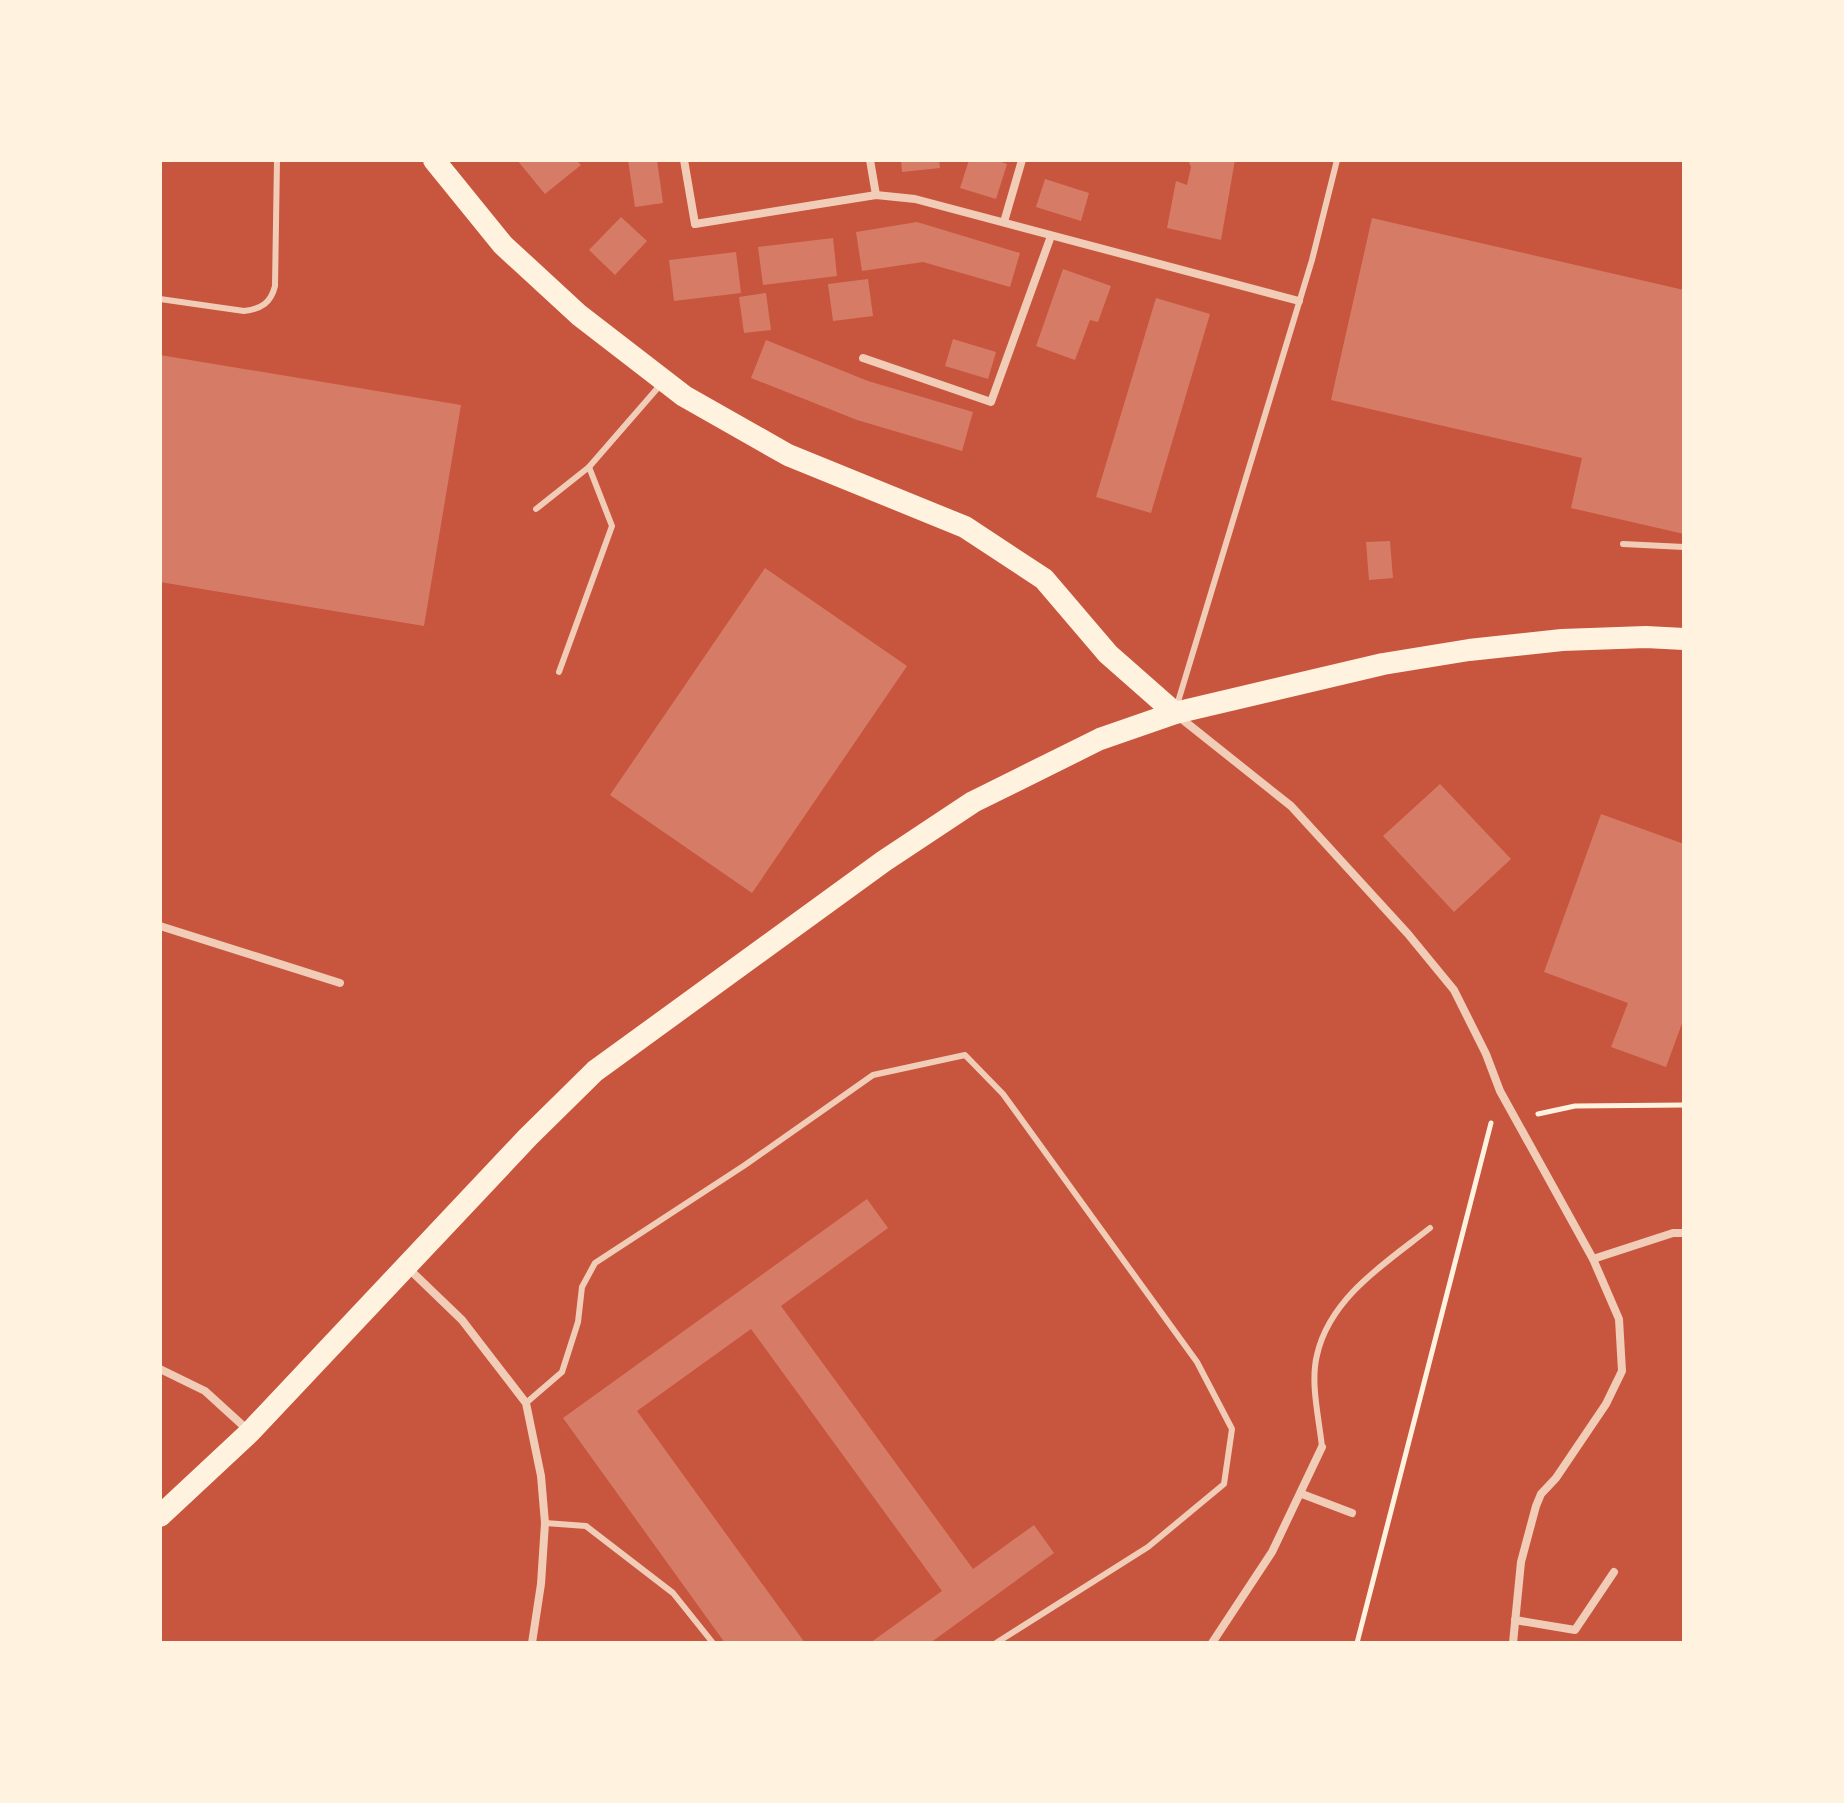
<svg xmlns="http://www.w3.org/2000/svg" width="1844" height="1803" font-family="Literata,serif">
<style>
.building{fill:#d67c66}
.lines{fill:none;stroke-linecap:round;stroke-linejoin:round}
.path{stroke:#fff3e0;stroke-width:5}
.service{stroke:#f1ccb7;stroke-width:6}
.minor{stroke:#f1ccb7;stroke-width:8}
.trunk{stroke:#fff3e0;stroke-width:22}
</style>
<rect width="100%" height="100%" fill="#c8553d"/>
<g class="building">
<path d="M517 160H576L581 165 545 194Z"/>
<path d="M628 160H657L663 203 635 207Z"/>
<path d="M901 160H939L940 168 902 172Z"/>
<path d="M969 160H995L1007 164 996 199 960 188Z"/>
<path d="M1188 160H1235L1221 240 1167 228 1176 181 1187 185 1191 167Z"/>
<path d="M1045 179 1089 193 1081 221 1036 207Z"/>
<path d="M621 217 647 241 615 275 589 250Z"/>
<path d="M1372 218 1684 290V534L1571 508 1582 458 1331 400Z"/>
<path d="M917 222 1020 253 1010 287 923 262 862 271 856 232Z"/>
<path d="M833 238 837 276 763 285 758 247Z"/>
<path d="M736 252 741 293 674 301 669 260Z"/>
<path d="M1063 269 1111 286 1098 322 1090 320 1075 360 1036 346Z"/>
<path d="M868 279 873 316 833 321 828 284Z"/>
<path d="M766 293 771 330 744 333 739 297Z"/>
<path d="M1156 298 1210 314 1151 513 1096 497Z"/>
<path d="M953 339 996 352 988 379 945 366Z"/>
<path d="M766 340 868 381 973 412 962 451 857 420 751 378Z"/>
<path d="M160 355 461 405 424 626 160 582Z"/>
<path d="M1390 541 1393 578 1369 580 1366 542Z"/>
<path d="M765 568 907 666 752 893 610 795Z"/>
<path d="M1440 784 1511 859 1454 912 1383 836Z"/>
<path d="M1601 814 1684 844V1018L1666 1067 1611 1047 1628 1003 1544 972Z"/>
<path d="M867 1199 888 1228 781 1306 973 1569 1034 1525 1054 1553 930 1643H870L942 1591 751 1329 637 1411 805 1643H725L563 1418Z"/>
</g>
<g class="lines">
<g class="path">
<path d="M1538 1114 1575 1106 1684 1105"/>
<path d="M1357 1643 1491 1123"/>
</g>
<g class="service">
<path d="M160 299 244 311C261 309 271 303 275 286L277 160"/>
<path d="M536 509 589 467 662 383"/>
<path d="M1623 544 1684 547"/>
<path d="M559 672 612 526 589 467"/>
<path d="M1177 705 1312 260 1337 160"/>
<path d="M526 1403 562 1372 578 1322 582 1287 595 1263 745 1165 873 1075 965 1055 1003 1094 1197 1362 1232 1429 1224 1484 1148 1547 996 1643"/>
<path d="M1322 1447C1319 1418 1310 1383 1317 1355 1330 1297 1387 1262 1430 1228"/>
<path d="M545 1523 586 1526 673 1593 713 1643"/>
</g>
<g class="minor">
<path d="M684 160 695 224 876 195 915 199 1299 301"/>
<path d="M870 160 876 195"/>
<path d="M1004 222 1022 160"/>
<path d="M863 358 991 402 1051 236"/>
<path d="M1178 716 1291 806 1408 934 1454 990 1486 1054 1500 1091 1593 1259 1619 1319 1622 1371 1606 1404 1556 1478 1541 1494 1536 1506 1521 1562 1513 1643"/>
<path d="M160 926 340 983"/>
<path d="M1593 1259 1673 1233H1684"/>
<path d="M407 1267 462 1320 526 1403 541 1476 545 1523 541 1584 532 1643"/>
<path d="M160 1369 205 1391 250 1432"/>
<path d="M1302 1494 1352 1513"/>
<path d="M1515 1620 1575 1630 1614 1572"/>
<path d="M1212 1643 1272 1552 1322 1447"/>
</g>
<g class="trunk">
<path d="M434 160 503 245 579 315 684 396 788 455 965 527 1044 579 1108 654 1175 713"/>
<path d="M160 1516 250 1432 528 1137 595 1071 884 861 973 802 1100 739 1175 713 1383 664 1469 650 1562 640 1646 637 1684 639"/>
</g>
</g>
<rect width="1844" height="1803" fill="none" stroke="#fff3e0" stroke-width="324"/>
</svg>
